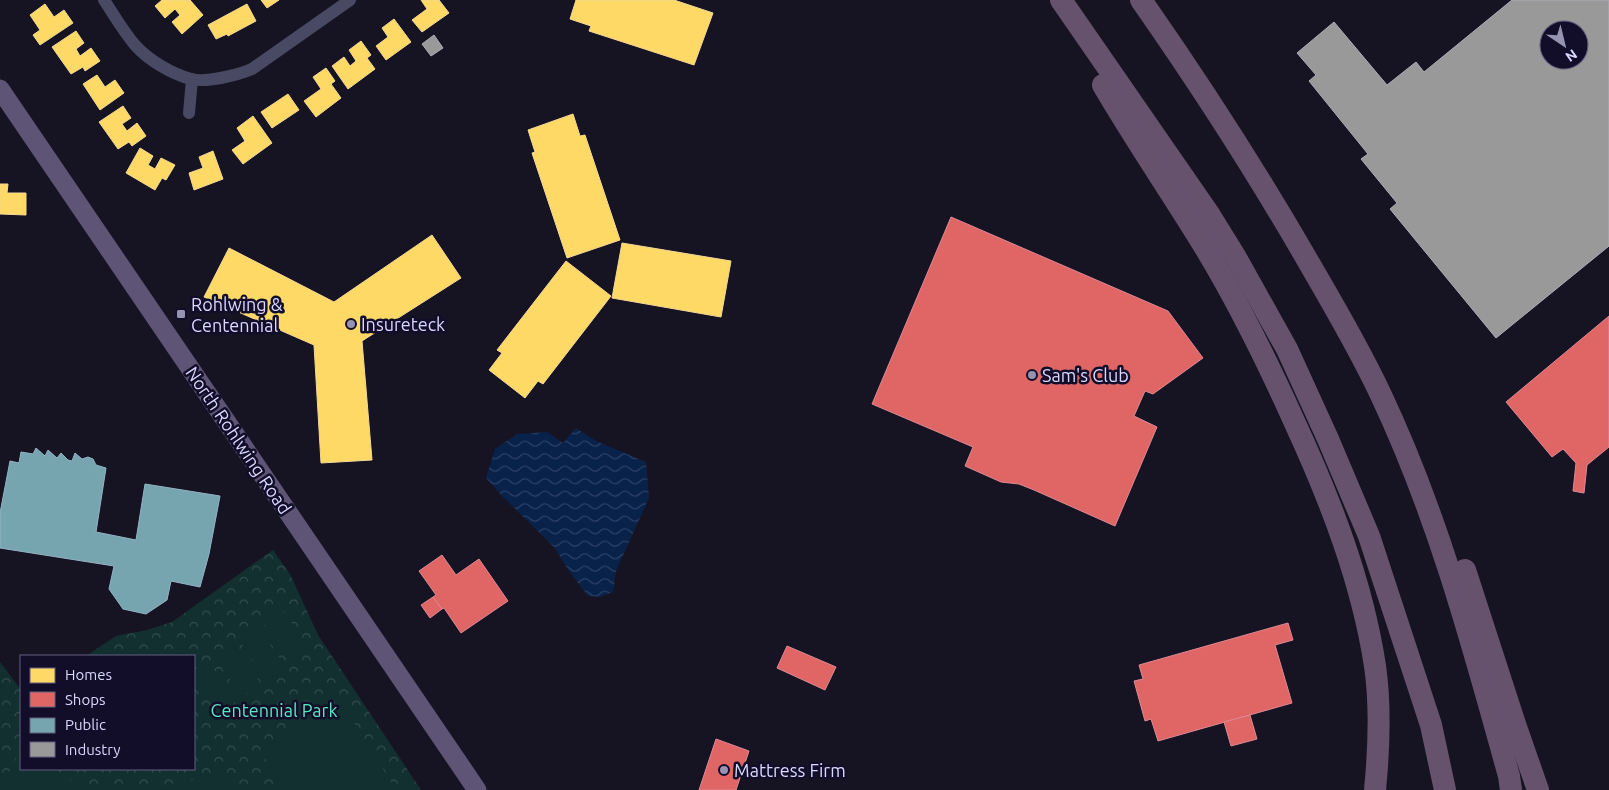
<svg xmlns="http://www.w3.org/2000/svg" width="1609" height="790" font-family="Ubuntu,sans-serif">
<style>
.park{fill:url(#park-crowns)}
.pitch{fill:#123030}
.water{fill:url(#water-waves)}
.homes{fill:#ffd966;stroke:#f4d894}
.shops{fill:#e06666;stroke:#de8894}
.public{fill:#76a5af;stroke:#94b4c7}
.industry{fill:#999;stroke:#adacb8;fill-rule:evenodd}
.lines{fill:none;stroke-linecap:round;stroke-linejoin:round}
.street{stroke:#494964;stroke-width:12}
.primary{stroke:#5e5475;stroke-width:19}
.highway{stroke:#67526e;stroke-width:22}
.poi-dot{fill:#9693b2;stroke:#120e29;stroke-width:2}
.labels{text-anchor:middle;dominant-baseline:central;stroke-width:5;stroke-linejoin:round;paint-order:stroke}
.poi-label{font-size:18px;fill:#dbd7ff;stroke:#120e29;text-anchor:start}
.street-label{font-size:18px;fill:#dbd7ff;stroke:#120e29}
.park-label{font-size:18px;fill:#58e9c3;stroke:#120e29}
</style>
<defs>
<pattern id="park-crowns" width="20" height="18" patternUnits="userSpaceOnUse" patternTransform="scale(1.25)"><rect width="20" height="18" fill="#123030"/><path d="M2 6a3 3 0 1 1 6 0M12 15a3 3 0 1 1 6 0" fill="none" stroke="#344d4f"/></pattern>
<pattern id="water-waves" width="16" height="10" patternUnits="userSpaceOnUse" patternTransform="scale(1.25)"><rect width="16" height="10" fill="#09224a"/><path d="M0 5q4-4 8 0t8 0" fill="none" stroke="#2c4165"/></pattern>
</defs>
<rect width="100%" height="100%" fill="#161423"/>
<path class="park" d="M273 550 290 574 318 635 421 790H0V662L21 690V769H194V656H86L116 636 147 630 172 622Z"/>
<g class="pitch">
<path d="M282 609 310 650 292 663 263 622Z"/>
<path d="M257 627 286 667 267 680 239 640Z"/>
<path d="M232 644 261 684 242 697 214 657Z"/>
<path d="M208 661 236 701 218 714 194 680V671Z"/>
<path d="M340 700 396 790H284L260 750Z"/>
<path d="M21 749V769H55L85 790H0Z"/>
<path d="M226 770 232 790H161L225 770Z"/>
</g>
<path class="water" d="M576 428 596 441 646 462 649 498 616 571 613 592 600 597 588 596 569 571 554 547 501 495 486 478 495 449 517 434 547 432 563 443Z"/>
<g class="homes">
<path d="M162 0H190L203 15 182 34 172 22 180 15 175 9 165 18 155 6Z"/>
<path d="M261 0H279L267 8Z"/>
<path d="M421 0H439L449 13 422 32 412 20 427 9Z"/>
<path d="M576 0H674L713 13 694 65 589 31 591 26 570 19Z"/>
<path d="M45 4 54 17 64 10 73 23 40 45 33 35 40 30 30 15Z"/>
<path d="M247 4 256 21 228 36 227 34 216 39 208 25Z"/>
<path d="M394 19 411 42 386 60 376 46 388 37 382 28Z"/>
<path d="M76 31 84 43 76 49 80 56 91 48 100 61 85 71 83 67 71 74 52 47Z"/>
<path d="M361 41 371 55 367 58 375 69 348 89 332 66 344 57 350 66 356 61 349 50Z"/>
<path d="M326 68 335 81 331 84 341 98 316 117 304 101 321 89 313 77Z"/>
<path d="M97 75 105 87 115 80 124 93 100 110 83 84Z"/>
<path d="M288 94 299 110 272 128 261 112Z"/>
<path d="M123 106 131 118 122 124 127 131 137 123 146 136 132 146 129 142 118 149 99 122Z"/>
<path d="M573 114 580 136 585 135 620 240 567 258 532 153 535 152 528 130Z"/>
<path d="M253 116 272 143 243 164 232 150 245 141 237 128Z"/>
<path d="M140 148 153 156 148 165 155 169 161 158 175 165 166 180 162 178 155 190 126 173Z"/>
<path d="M213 151 223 179 194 190 189 173 203 168 199 157Z"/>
<path d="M0 184H8L7 193H26V215L0 214Z"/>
<path d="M432 235 461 278 362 341 372 460 321 463 314 345 204 297 229 248 334 302Z"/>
<path d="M622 243 731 261 721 317 612 298Z"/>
<path d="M566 261 611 296 543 384 538 381 525 398 489 370 502 353 497 350Z"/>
</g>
<g class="shops">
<path d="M951 217 1168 311 1203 358 1153 394 1145 391 1134 416 1157 427 1115 526 1034 490 1019 484 1001 482 965 466 973 447 872 404Z"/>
<path d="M1609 316V447L1587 465 1584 493 1573 491 1576 463 1563 449 1552 457 1506 402Z"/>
<path d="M442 555 456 575 479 559 508 601 461 633 444 608 442 609 439 606 433 597 436 595 419 571Z"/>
<path d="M433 597 442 609 430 618 421 605Z"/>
<path d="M1288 623 1293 640 1275 645 1292 703 1158 741 1151 719 1145 721 1134 681 1143 679 1139 665Z"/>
<path d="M787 646 836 667 825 690 777 668Z"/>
<path d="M1250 715 1257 739 1231 746 1224 722Z"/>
<path d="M716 739 749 751 736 790H699Z"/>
</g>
<path class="public" d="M36 448 45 456 48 450 57 458 61 453 68 460 72 461 75 453 82 459 88 457 93 459 96 465 106 468 96 532 136 540 145 484 220 496 209 554 200 587 171 581 167 600 146 614 123 609 109 589 114 566 0 548V513L10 461 19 463 21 452 33 454Z"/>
<g class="industry">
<path d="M1512 0H1609V246L1496 338 1390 209 1397 203 1361 159 1368 154 1309 81 1316 75 1297 53 1334 22 1387 85 1416 62 1424 72ZM1549 30H1579V60H1549Z"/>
<path d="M434 35 443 48 431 56 422 44Z"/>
</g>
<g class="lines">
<g class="street">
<path d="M104 0C114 15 123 31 135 45 148 60 172 74 191 79 206 83 238 75 252 69L350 0"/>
<path d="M189 113 192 79"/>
</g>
<path class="primary" d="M0 89 477 790"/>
<g class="highway">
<path d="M1061 0 1209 214 1235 256 1287 349 1328 439 1369 536 1431 725 1445 790"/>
<path d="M1141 0C1199 83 1254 168 1305 256 1331 301 1358 346 1380 393 1438 515 1473 646 1509 776L1511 790"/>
<path d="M1103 85C1135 140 1171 192 1204 246 1238 302 1267 361 1294 421 1330 499 1362 581 1375 666 1381 707 1379 749 1375 790"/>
<path d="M1465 570 1516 727 1538 790"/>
</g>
</g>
<g class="poi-dot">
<rect x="176" y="309" width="10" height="10" rx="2.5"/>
<circle cx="351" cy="324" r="5"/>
<circle cx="1032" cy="375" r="5"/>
<circle cx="724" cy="770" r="5"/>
</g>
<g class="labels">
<g class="poi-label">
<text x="191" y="304">Rohlwing &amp;<tspan x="191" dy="21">Centennial</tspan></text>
<text x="361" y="324">Insureteck</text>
<text x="1042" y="375">Sam's Club</text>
<text x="734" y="770">Mattress Firm</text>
</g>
<g class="street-label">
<text transform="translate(239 440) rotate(56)">North Rohlwing Road</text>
</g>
<g class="park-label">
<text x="274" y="710">Centennial Park</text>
</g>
</g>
<rect x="20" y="655" width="175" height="115" fill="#120e29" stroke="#625e7f"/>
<rect x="30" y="668" width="25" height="15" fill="#ffd966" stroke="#625e7f"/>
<text x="65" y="680" font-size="15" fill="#dbd7ff">Homes</text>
<rect x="30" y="692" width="25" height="15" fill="#e06666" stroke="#625e7f"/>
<text x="65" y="705" font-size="15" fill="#dbd7ff">Shops</text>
<rect x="30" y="718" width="25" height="15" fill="#76a5af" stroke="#625e7f"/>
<text x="65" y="730" font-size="15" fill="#dbd7ff">Public</text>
<rect x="30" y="742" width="25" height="15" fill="#999999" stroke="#625e7f"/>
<text x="65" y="755" font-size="15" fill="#dbd7ff">Industry</text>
<g transform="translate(1564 45) rotate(145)"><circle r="24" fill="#120e29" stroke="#625e7f"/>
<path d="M0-4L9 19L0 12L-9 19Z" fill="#9693b2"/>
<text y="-8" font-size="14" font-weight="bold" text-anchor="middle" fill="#dbd7ff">N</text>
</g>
</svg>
